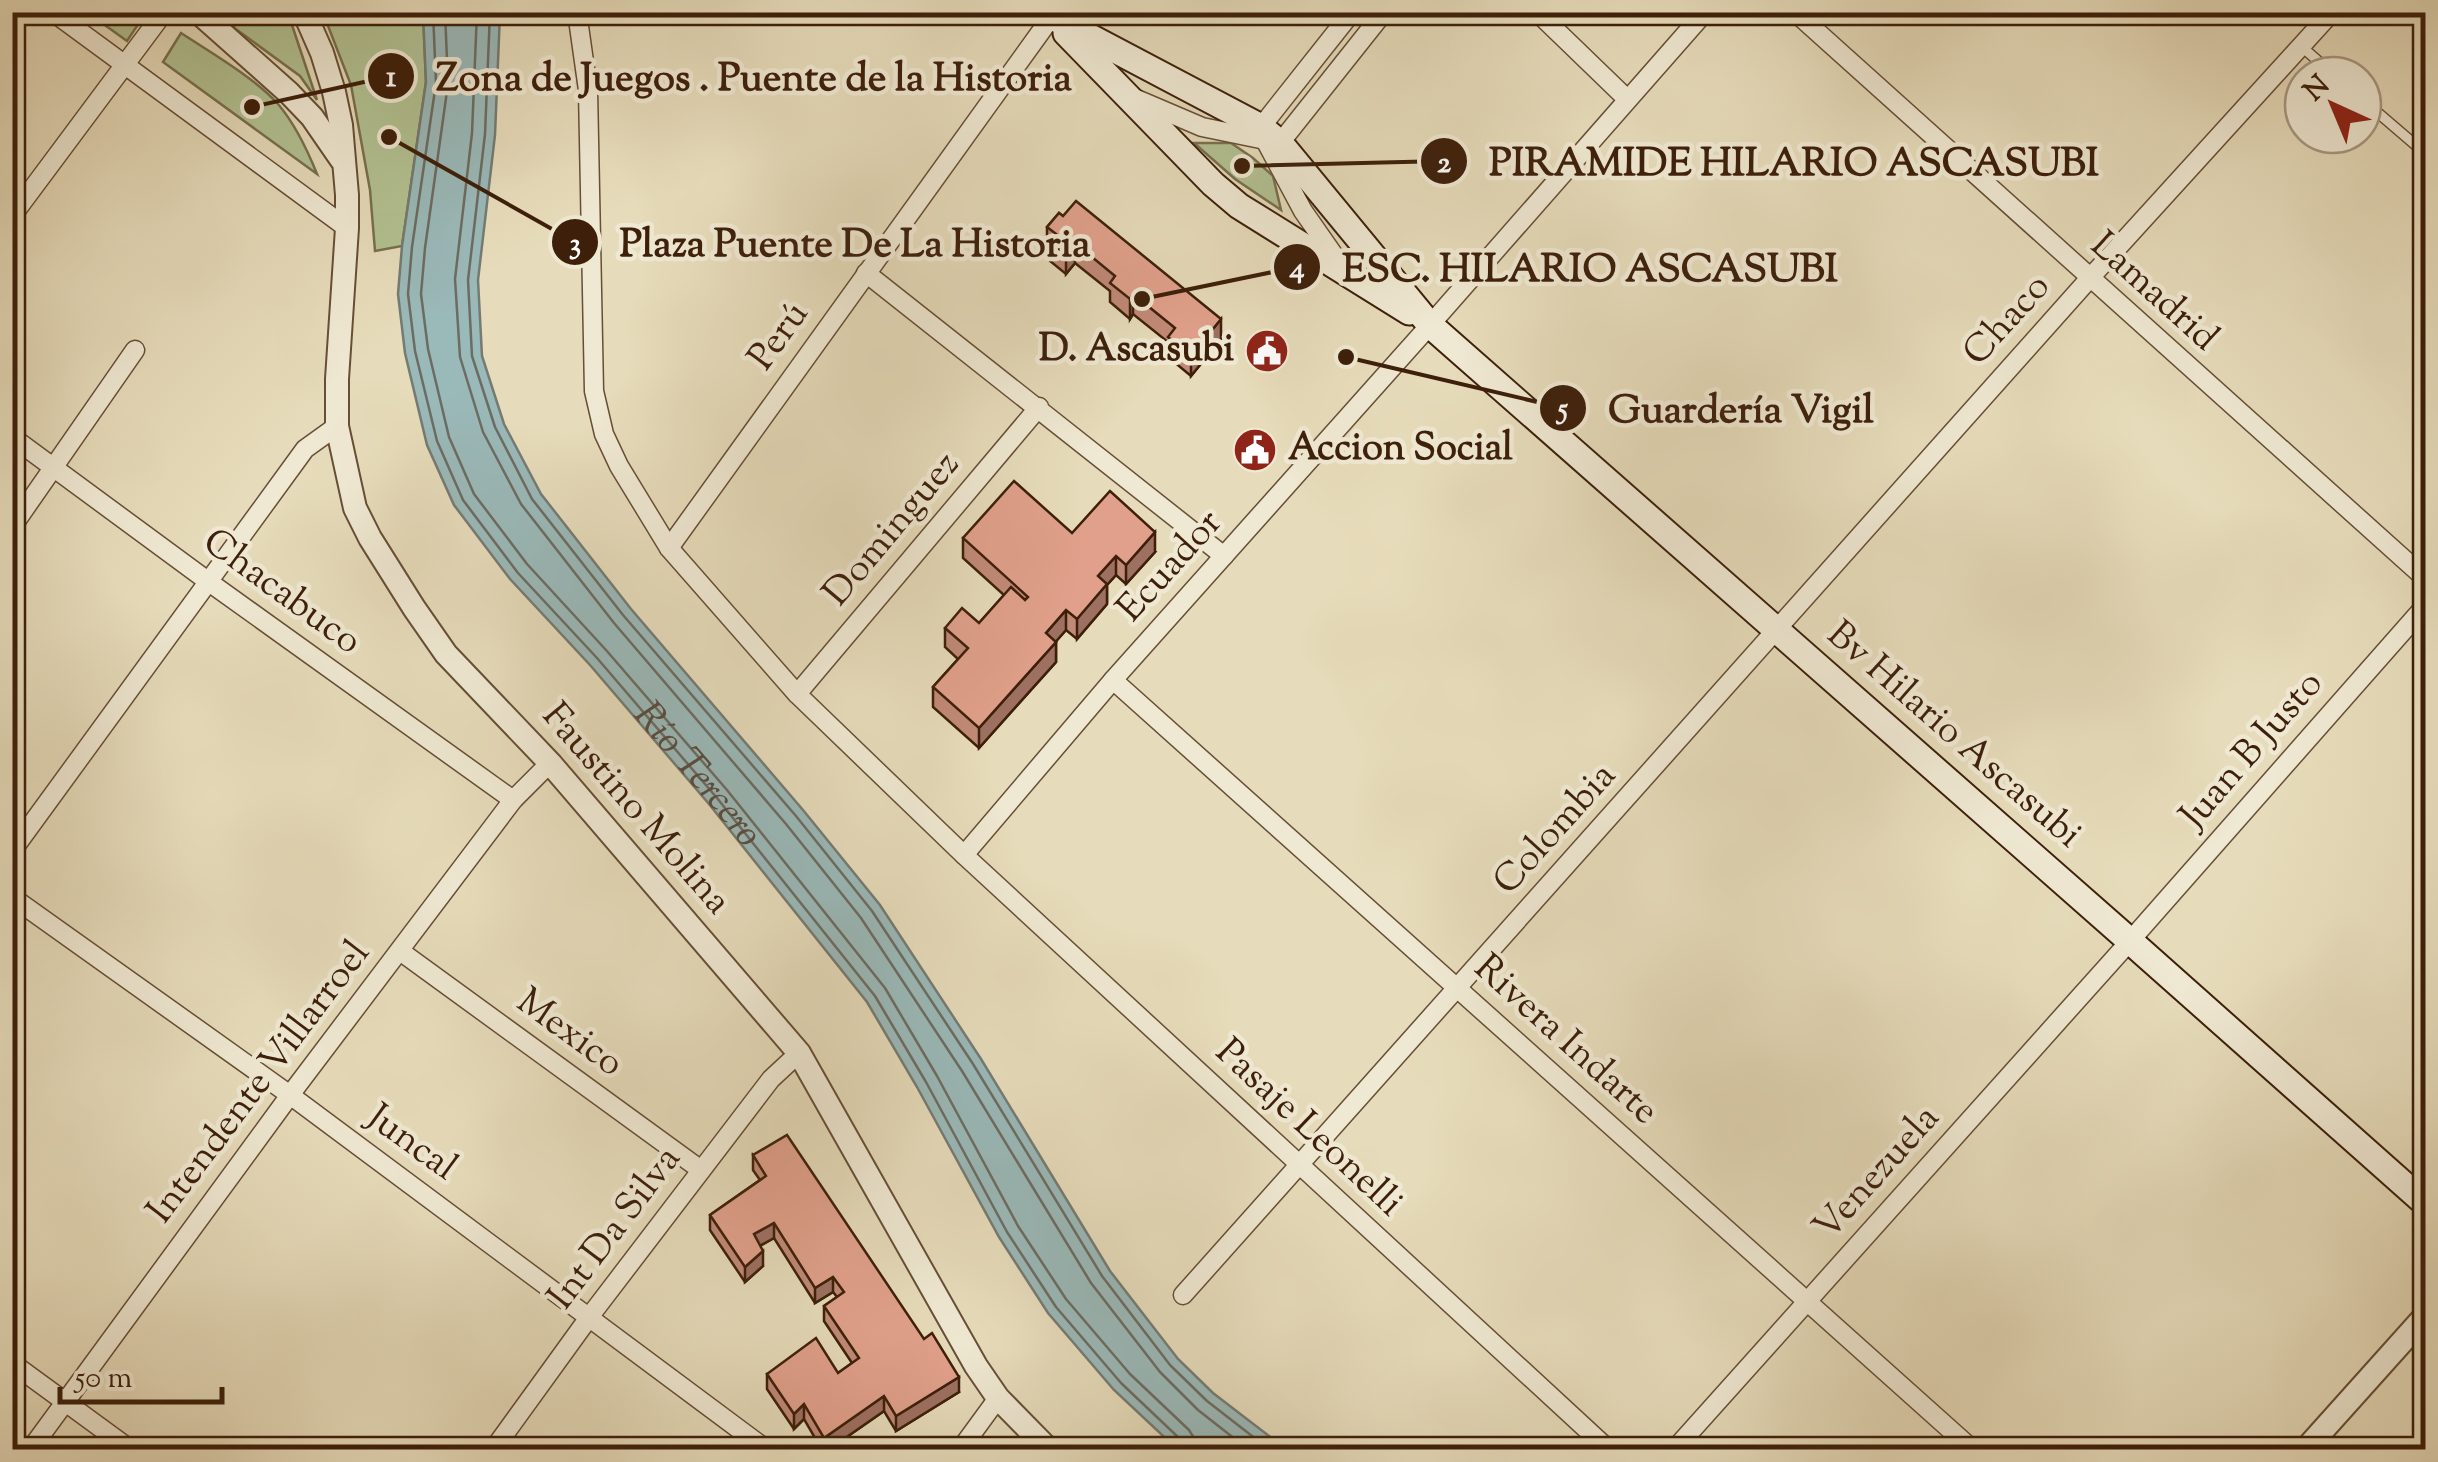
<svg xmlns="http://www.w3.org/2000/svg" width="2438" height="1462" font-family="'Sorts Mill Goudy',serif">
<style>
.green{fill:#b2c192;stroke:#78704e;stroke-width:2.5}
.water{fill:#9ab9b9;stroke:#757b73;stroke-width:2.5}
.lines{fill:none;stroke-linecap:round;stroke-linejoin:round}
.shore{stroke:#6c6c62;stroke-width:2.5}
.service-casing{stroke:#674e36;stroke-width:12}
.minor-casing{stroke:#674e36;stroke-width:21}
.tertiary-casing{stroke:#674e36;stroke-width:26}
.secondary-casing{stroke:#3d1f0a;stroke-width:29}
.service{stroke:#efe8d2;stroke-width:9}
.minor{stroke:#efe8d2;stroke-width:18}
.tertiary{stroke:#efe8d2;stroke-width:22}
.secondary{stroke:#efe8d2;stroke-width:25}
.wall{fill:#c18a78;stroke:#3d1f0a;stroke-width:2.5}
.shaded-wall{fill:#9d7061;stroke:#3d1f0a;stroke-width:2.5}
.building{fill:#e0a08b;stroke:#3d1f0a;stroke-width:2.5}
.labels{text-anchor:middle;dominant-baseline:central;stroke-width:9;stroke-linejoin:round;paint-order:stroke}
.street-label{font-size:38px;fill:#3d1f0a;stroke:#efe8d2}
.poi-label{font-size:38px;font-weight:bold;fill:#3d1f0a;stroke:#efe8d2;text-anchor:end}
.water-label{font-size:40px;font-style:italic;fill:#594d3f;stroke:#efe8d2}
.leader{fill:none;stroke:#3d1f0a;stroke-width:4}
.callout-dot{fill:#3d1f0a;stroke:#efe8d2;stroke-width:4}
.mark-label{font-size:30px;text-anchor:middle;font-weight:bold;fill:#fff}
.callout-label{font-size:40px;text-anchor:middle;font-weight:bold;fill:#3d1f0a;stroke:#efe8d2;stroke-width:9;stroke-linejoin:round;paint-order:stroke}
</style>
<rect width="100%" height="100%" fill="#e6dbba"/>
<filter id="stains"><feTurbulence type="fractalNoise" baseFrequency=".002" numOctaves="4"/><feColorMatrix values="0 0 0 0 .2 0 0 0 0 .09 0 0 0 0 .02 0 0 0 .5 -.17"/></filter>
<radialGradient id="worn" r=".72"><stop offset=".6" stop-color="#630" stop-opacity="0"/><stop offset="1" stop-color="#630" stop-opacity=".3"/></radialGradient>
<g class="green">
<path d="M249 12 288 13 317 100 300 76 233 27Z"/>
<path d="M88 13H141L143 17 127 41Z"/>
<path d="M323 13H423L426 82 402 246 375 251 370 190 351 85Z"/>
<path d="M181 33C210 52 255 78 278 104 295 124 307 149 317 174L163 62Z"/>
<path d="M1194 143H1231L1253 158 1273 176 1281 210 1235 179Z"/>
</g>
<path class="water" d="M423 13H500L495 135 478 280 482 356 504 424 541 494 631 609 803 810 880 905 981 1059 1110 1271 1178 1359 1213 1393 1286 1449H1177L1114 1390 1048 1313 999 1237 917 1087 867 1002 709 804 590 665 510 579 454 505 427 445 405 353 398 294 402 246 426 82Z"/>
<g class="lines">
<g class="shore">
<path id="s1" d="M433 12 436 83 412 247 408 294 415 351 437 441 463 500 518 573 597 658 717 798 875 996 926 1082 1007 1232 1056 1307 1121 1383 1179 1438 1183 1450"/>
<path d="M445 12 448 84 425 248 421 294 428 349 449 437 474 494 527 564 606 650 727 790 885 988 937 1076 1018 1226 1066 1299 1130 1374 1189 1430 1194 1438 1195 1450"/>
<path d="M477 12 472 133 455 279 460 357 483 432 521 504 614 623 786 824 861 918 962 1071 1091 1283 1160 1372 1198 1410 1249 1450"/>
<path d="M490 12 485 134 468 280 472 356 495 427 532 499 623 615 796 816 872 911 973 1064 1102 1276 1170 1365 1207 1401 1270 1450"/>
</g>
<g class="service-casing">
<g id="service">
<path d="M2301 46 2334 75"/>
<path d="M2363 100 2426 154"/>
</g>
</g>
<g class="minor-casing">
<g id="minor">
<path d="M53 12 347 228"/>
<path d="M577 12 588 90 594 391 604 434 619 466 669 548 797 694 964 855 1609 1450"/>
<path d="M1537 12 1627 99"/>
<path d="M1795 12 2426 579"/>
<path d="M1134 98 1202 127 1280 143 1384 12"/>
<path d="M12 216 164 12"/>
<path d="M1340 264 1303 211 1265 140 1261 127 1352 12"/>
<path d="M866 273 1224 556"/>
<path d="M12 437 209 582 513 800"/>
<path d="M12 527 135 350"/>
<path d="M669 548 1055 12"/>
<path d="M1113 680 1973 1450"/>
<path d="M797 694 1039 407"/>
<path d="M12 851 305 449 337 426"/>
<path d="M964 855 1113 680 1430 325 1705 12"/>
<path d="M12 897 290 1095 767 1450"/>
<path d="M400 951 701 1170"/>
<path d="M1183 1295 2089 279 2332 12"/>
<path d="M12 1363 131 1450"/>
<path d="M30 1450 290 1095 513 800 550 763"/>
<path d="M493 1450 590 1316 771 1079 799 1053"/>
<path d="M960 1450 998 1398"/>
<path d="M1674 1450 2130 941 2426 605"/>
</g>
</g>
<g class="tertiary-casing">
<g id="tertiary">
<path d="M198 12 289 93 312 117 341 159"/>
<path d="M304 12 322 53 334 92 341 125 347 195V228L337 379V426L355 508 370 538 414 608 446 654 550 763 799 1053 976 1366 998 1398 1049 1450"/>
<path d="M2305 1450 2426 1315"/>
</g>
</g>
<g class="secondary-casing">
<g id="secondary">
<path d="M1043 12 1261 127 1280 143 1430 325 2130 941 2426 1204"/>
<path d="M1066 33 1213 184 1239 206 1409 312"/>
</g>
</g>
<use href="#service" class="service"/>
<use href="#minor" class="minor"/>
<use href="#tertiary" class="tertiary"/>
<use href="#secondary" class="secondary"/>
</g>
<g class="wall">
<path d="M1059 213 1221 339 1191 376 1168 357V342L1133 314 1130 319 1110 302V291L1075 263 1066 274 1050 261V249L1047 247V227Z"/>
<path d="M1072 533 1155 552 1126 584 1116 575 1107 585V604L1077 639 1066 630 1056 641V662L979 748 933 707V687L958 659 945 647V628L979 623 1004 595 963 558V538Z"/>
<path d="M753 1155 959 1392 896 1431 884 1411 828 1450H822L804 1419 794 1429 767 1389V1374L838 1373 852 1363 824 1321V1306L837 1297 833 1292 815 1303 774 1238 760 1246 763 1266 745 1282 710 1230V1215L760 1180 753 1170Z"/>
</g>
<g class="shaded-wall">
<path d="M1075 243V263L1066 274V255Z"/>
<path d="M1133 294V314L1130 319V299Z"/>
<path d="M1221 319V339L1191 376V356Z"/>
<path d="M1155 532V552L1126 584V565Z"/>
<path d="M1116 556V575L1107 585V604L1077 639V619L1098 576Z"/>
<path d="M1066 610V630L1046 653V633Z"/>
<path d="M1056 642V662L979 748V728Z"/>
<path d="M774 1223V1238L754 1249V1234Z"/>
<path d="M763 1251V1266L745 1282V1267Z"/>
<path d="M833 1277V1292L815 1303V1288Z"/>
<path d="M959 1377V1392L896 1431V1416Z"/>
<path d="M884 1396V1411L828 1450H824V1438Z"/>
<path d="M804 1404V1419L794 1429V1414Z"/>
</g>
<g class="building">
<path d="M1076 201 1221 319 1191 356 1168 337 1175 328 1133 294 1130 299 1110 283 1115 276 1075 243 1066 255 1050 241 1056 234 1047 227 1059 213 1063 216Z"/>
<path d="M1014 481 1072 533 1110 491 1155 532 1126 565 1116 556 1098 576 1107 584 1077 619 1066 610 1046 633 1056 642 979 728 933 687 968 648 945 628 962 608 979 623 1011 587 1025 600 1028 597 963 538Z"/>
<path d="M787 1135 924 1339 932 1333 959 1377 896 1416 884 1396 824 1438 804 1404 794 1414 767 1374 816 1338 838 1373 859 1358 824 1306 844 1292 833 1277 815 1288 774 1223 754 1234 763 1251 745 1267 710 1215 766 1176 753 1155Z"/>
</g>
<defs>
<g id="civic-disc" transform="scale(2.25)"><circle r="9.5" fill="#8f2418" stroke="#efe8d2"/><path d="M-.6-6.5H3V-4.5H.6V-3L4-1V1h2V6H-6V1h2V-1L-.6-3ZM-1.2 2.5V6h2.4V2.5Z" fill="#fff"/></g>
</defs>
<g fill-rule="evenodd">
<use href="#civic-disc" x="1267" y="351"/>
<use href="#civic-disc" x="1255" y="450"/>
</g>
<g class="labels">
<g class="street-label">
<text transform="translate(2153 293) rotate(42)">Lamadrid</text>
<text transform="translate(2008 321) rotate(-48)">Chaco</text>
<text transform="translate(780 337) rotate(-54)">Perú</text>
<text transform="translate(893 530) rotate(-50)">Dominguez</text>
<text transform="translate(1171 567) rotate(-48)">Ecuador</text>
<text transform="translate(281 593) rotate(36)">Chacabuco</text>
<text transform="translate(1953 736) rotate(41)">Bv Hilario Ascasubi</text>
<text transform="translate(2253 751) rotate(-49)">Juan B Justo</text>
<text transform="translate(635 810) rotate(49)">Faustino Molina</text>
<text transform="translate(1556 830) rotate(-48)">Colombia</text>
<text transform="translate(569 1034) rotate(36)">Mexico</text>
<text transform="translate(1565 1041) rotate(42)">Rivera Indarte</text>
<text transform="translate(260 1083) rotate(-53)">Intendente Villarroel</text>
<text transform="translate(1308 1129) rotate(43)">Pasaje Leonelli</text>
<text transform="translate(411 1144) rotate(36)">Juncal</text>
<text transform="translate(1878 1174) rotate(-48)">Venezuela</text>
<text transform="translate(616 1229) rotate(-53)">Int Da Silva</text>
</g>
<g class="poi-label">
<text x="1234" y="351">D. Ascasubi</text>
<text x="1288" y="450" text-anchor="start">Accion Social</text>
</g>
<g class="water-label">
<text stroke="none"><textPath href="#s1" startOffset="860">Río Tercero</textPath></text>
</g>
</g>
<path class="leader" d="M252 107L391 76M1242 166L1444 161M389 137L575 242M1142 299L1297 267M1346 357L1563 408"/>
<g class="callout-dot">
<circle cx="252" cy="107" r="10"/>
<circle cx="1242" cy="166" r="10"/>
<circle cx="389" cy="137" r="10"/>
<circle cx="1142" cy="299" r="10"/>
<circle cx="1346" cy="357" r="10"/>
<circle cx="391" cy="76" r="25"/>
<circle cx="1444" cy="161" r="25"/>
<circle cx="575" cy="242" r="25"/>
<circle cx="1297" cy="267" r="25"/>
<circle cx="1563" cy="408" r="25"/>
</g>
<g class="mark-label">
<text x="391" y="86">1</text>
<text x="1444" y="172">2</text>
<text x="575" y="253">3</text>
<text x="1297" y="277">4</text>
<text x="1563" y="418">5</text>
</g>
<g class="callout-label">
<text x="754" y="90">Zona de Juegos . Puente de la Historia</text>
<text x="1794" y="175">PIRAMIDE HILARIO ASCASUBI</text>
<text x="855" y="256">Plaza Puente De La Historia</text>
<text x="1590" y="281">ESC. HILARIO ASCASUBI</text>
<text x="1741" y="422">Guardería Vigil</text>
</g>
<rect width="2438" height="1462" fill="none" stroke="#e6dbba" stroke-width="50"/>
<rect x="15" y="15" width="2408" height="1432" fill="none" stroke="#3d1f0a" stroke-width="5"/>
<rect x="25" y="25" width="2388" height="1412" fill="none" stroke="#3d1f0a" stroke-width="2.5"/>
<g transform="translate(2333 105) rotate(316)"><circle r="48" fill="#efe8d2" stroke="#a89882" stroke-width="2.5"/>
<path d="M0-8L18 38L0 25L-18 38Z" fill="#8f2418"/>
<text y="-15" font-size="28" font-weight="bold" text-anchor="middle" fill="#3d1f0a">N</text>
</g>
<path d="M60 1387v15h162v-15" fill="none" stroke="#3d1f0a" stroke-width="5"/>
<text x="75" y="1387" font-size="30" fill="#3d1f0a" stroke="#efe8d2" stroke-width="8" paint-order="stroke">50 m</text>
<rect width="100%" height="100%" filter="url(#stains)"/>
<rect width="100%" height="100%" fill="url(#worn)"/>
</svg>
